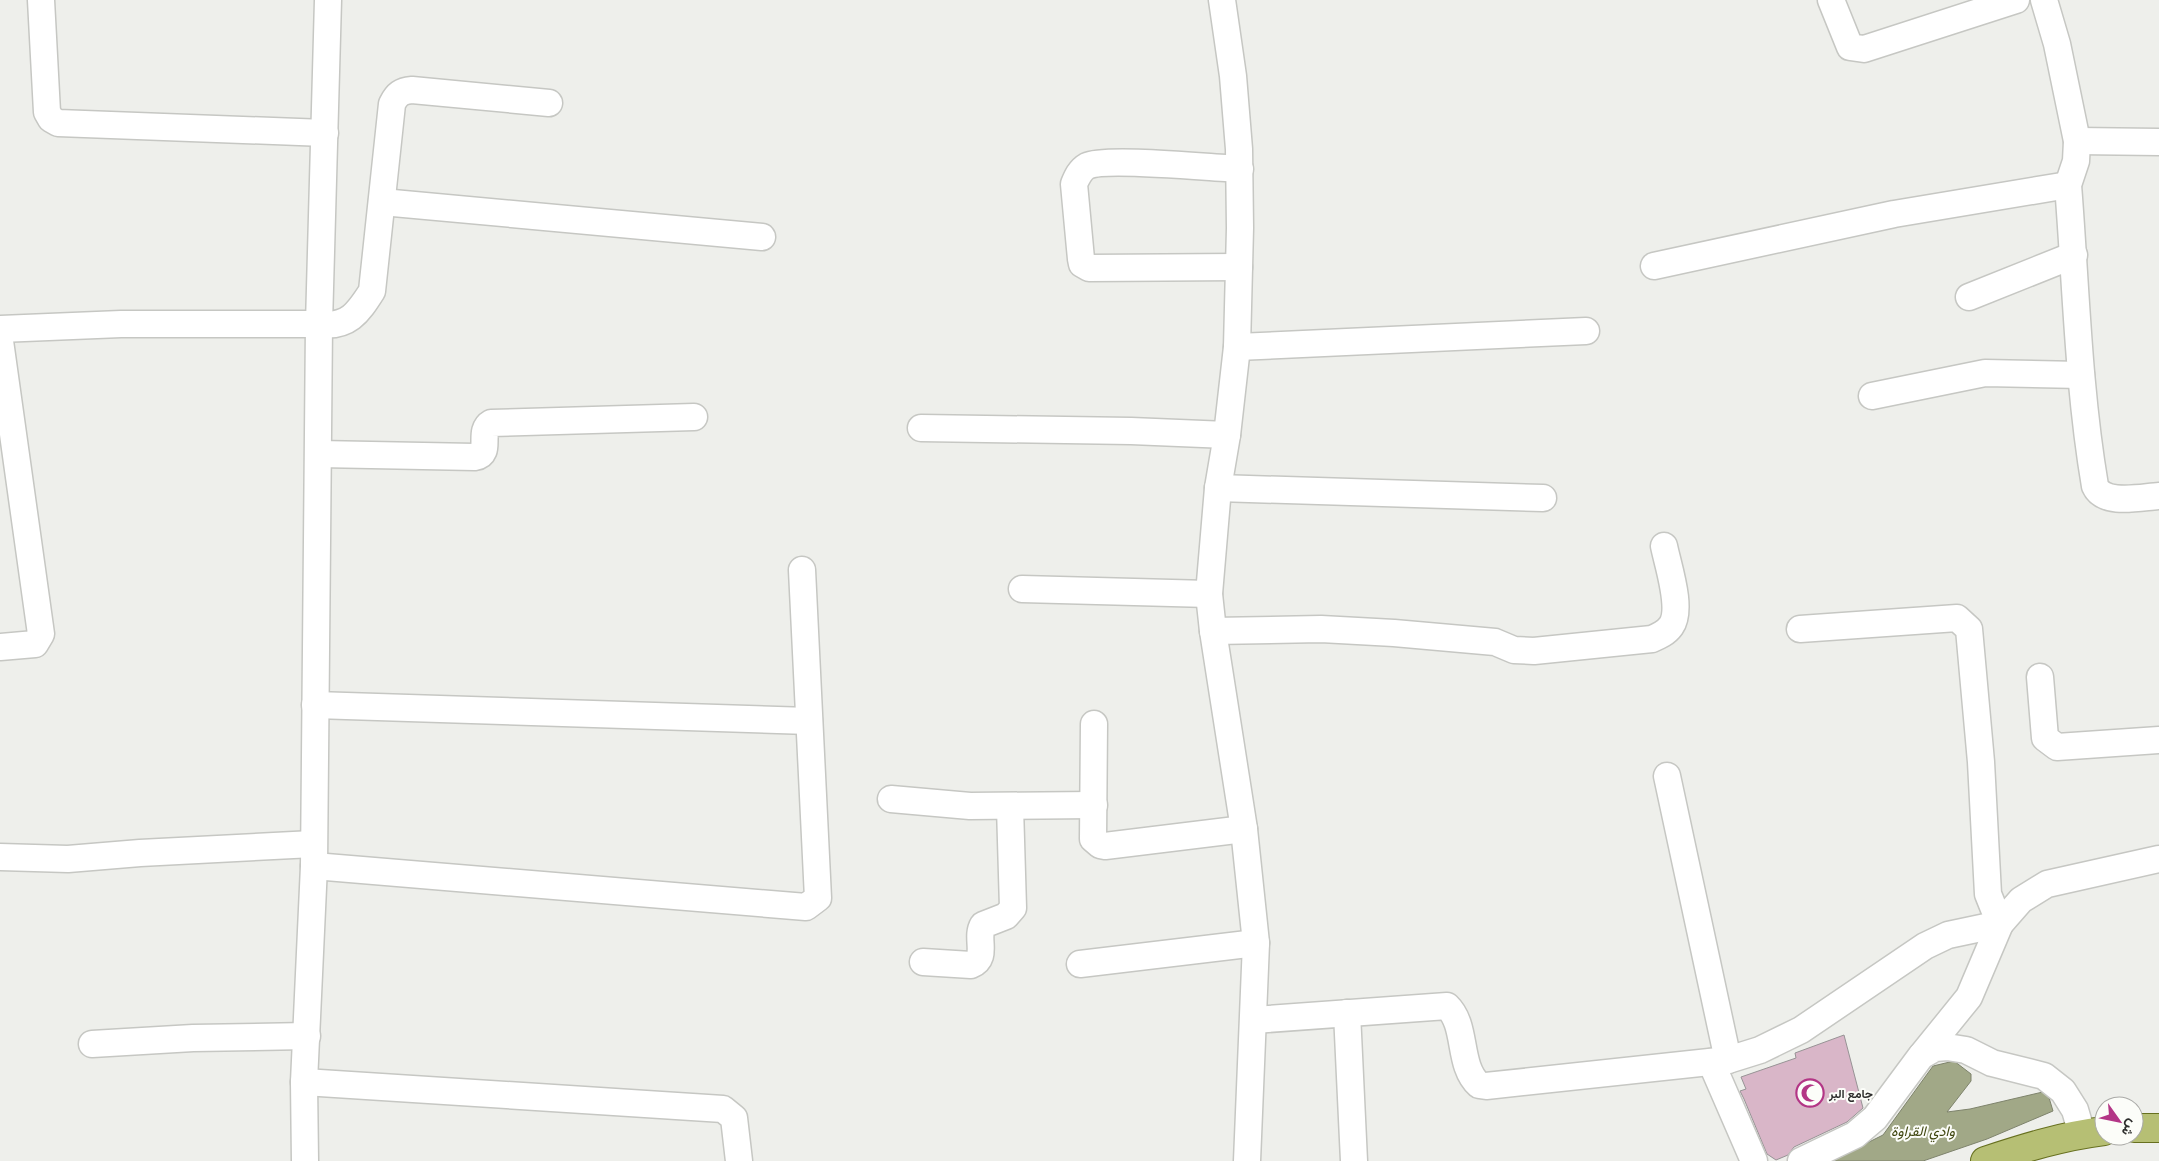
<svg xmlns="http://www.w3.org/2000/svg" width="2159" height="1161" font-family="Lato,Vazirmatn,sans-serif">
<style>
.water{fill:#a1a887;stroke:#7e836c}
.building{fill:#d9b6c8;stroke:#979395}
.lines{fill:none;stroke-linecap:round;stroke-linejoin:round}
.minor-casing{stroke:#c6c7c3;stroke-width:29}
.major-casing{stroke:#67701f;stroke-width:30}
.minor{stroke:#fff;stroke-width:26}
.major{stroke:#b6bf74;stroke-width:28}
.labels{text-anchor:middle;dominant-baseline:central;stroke-width:4;stroke-linejoin:round;paint-order:stroke}
.poi-label{font-size:12px;font-weight:bold;fill:#2e2e2d;stroke:#fcfdf9;text-anchor:start}
.water-label{font-size:14px;font-style:italic;fill:#404710;stroke:#fcfdf9}
</style>
<rect width="100%" height="100%" fill="#eeefeb"/>
<path class="water" d="M1954 1061 1971 1074V1081L1947 1112 1970 1109 2047 1091 2053 1111 1987 1139 1923 1161H1831L1883 1135 1933 1066Z"/>
<path class="building" d="M1844 1035 1863 1108 1847 1122 1794 1147 1788 1155 1776 1160 1767 1154 1744 1099 1740 1091 1746 1089 1741 1077 1796 1058 1795 1053Z"/>
<g class="lines">
<g class="minor-casing">
<g id="minor">
<path d="M41 0 47 112 51 119 58 123 325 133"/>
<path d="M1222 0 1233 76 1239 149 1240 228 1237 347 1227 435 1218 488 1209 594 1213 631 1244 829 1256 943 1247 1161"/>
<path d="M1831 0 1850 47 1864 49 2016 0"/>
<path d="M2044 0 2057 44 2077 141 2076 161 2068 185C2076 285 2078 386 2095 486 2104 506 2141 497 2159 496"/>
<path d="M2077 141 2159 142"/>
<path d="M382 202 762 237"/>
<path d="M1654 266 1894 214 2068 185"/>
<path d="M1239 267 1089 268 1082 264 1081 259 1074 184C1077 177 1080 170 1087 166 1106 157 1213 168 1240 169"/>
<path d="M1969 297 2074 255"/>
<path d="M0 329 121 324H319C348 328 358 313 372 291L392 104C397 94 401 91 412 90L549 103"/>
<path d="M0 341 41 634 35 644 0 647"/>
<path d="M1237 347 1586 331"/>
<path d="M1872 396 1985 373 2081 375"/>
<path d="M921 428 1131 431 1227 435"/>
<path d="M319 454 475 457C493 454 477 431 491 423L694 417"/>
<path d="M1218 488 1543 498"/>
<path d="M1022 589 1209 594"/>
<path d="M1800 629 1957 618 1969 629 1981 762 1988 894 2000 924"/>
<path d="M1213 631 1321 629 1394 633 1495 642 1514 650 1534 651 1652 639C1659 636 1666 633 1671 626 1683 609 1668 566 1664 546"/>
<path d="M2040 677 2045 738 2057 747 2159 740"/>
<path d="M315 705 809 721"/>
<path d="M1094 724 1093 839 1100 845 1105 846 1244 829"/>
<path d="M1667 776 1728 1060"/>
<path d="M891 799 970 806 1094 805"/>
<path d="M0 857 68 859 140 853 313 844"/>
<path d="M314 866 806 907 818 898 802 570"/>
<path d="M923 962 971 965C989 958 975 938 983 925L1006 916 1013 908 1010 807"/>
<path d="M1080 964 1256 943"/>
<path d="M1347 1013 1354 1161"/>
<path d="M1254 1020 1447 1006C1468 1026 1457 1065 1479 1085L1486 1086 1728 1060 1760 1050 1801 1030 1925 946 1948 935 2000 924"/>
<path d="M92 1044 193 1038 307 1036"/>
<path d="M1922 1055 1969 997 2000 924 2021 900 2047 884 2159 859"/>
<path d="M1711 1062 1754 1161"/>
<path d="M304 1082 723 1109 734 1118 739 1161"/>
<path d="M305 1161 304 1082 314 866 319 324 328 0"/>
<path d="M1801 1161 1855 1135 1875 1118 1921 1056 1935 1048 1947 1047 1966 1050 1992 1063 2044 1076 2063 1091 2075 1110 2082 1134"/>
</g>
</g>
<g class="major-casing">
<g id="major">
<path d="M2134 1128H2159"/>
<path d="M1985 1161C2024 1148 2063 1136 2104 1131"/>
</g>
</g>
<use href="#minor" class="minor"/>
<use href="#major" class="major"/>
</g>
<defs>
<g id="mosque-ring" transform="scale(1.4375)"><circle r="9.5" fill="#fcfdf9" stroke="#b33686" stroke-width="1.5"/><path d="M3.5-4.9A6 6 0 1 0 3.5 4.9A5 5 0 1 1 3.5-4.9Z" fill="#b33686"/></g>
</defs>
<g fill-rule="evenodd">
<use href="#mosque-ring" x="1810" y="1093"/>
</g>
<g class="labels">
<g class="poi-label">
<text x="1829" y="1093">جامع البر</text>
</g>
<g class="water-label">
<text x="1923" y="1130">وادي القراوة</text>
</g>
</g>
<g transform="translate(2119 1121) rotate(123)"><circle r="24" fill="#fcfdf9" stroke="#aaaaa7"/>
<path d="M0-4L9 19L0 12L-9 19Z" fill="#b33686"/>
<text y="-8" font-size="14" font-weight="bold" text-anchor="middle" fill="#2e2e2d">ش</text>
</g>
</svg>
